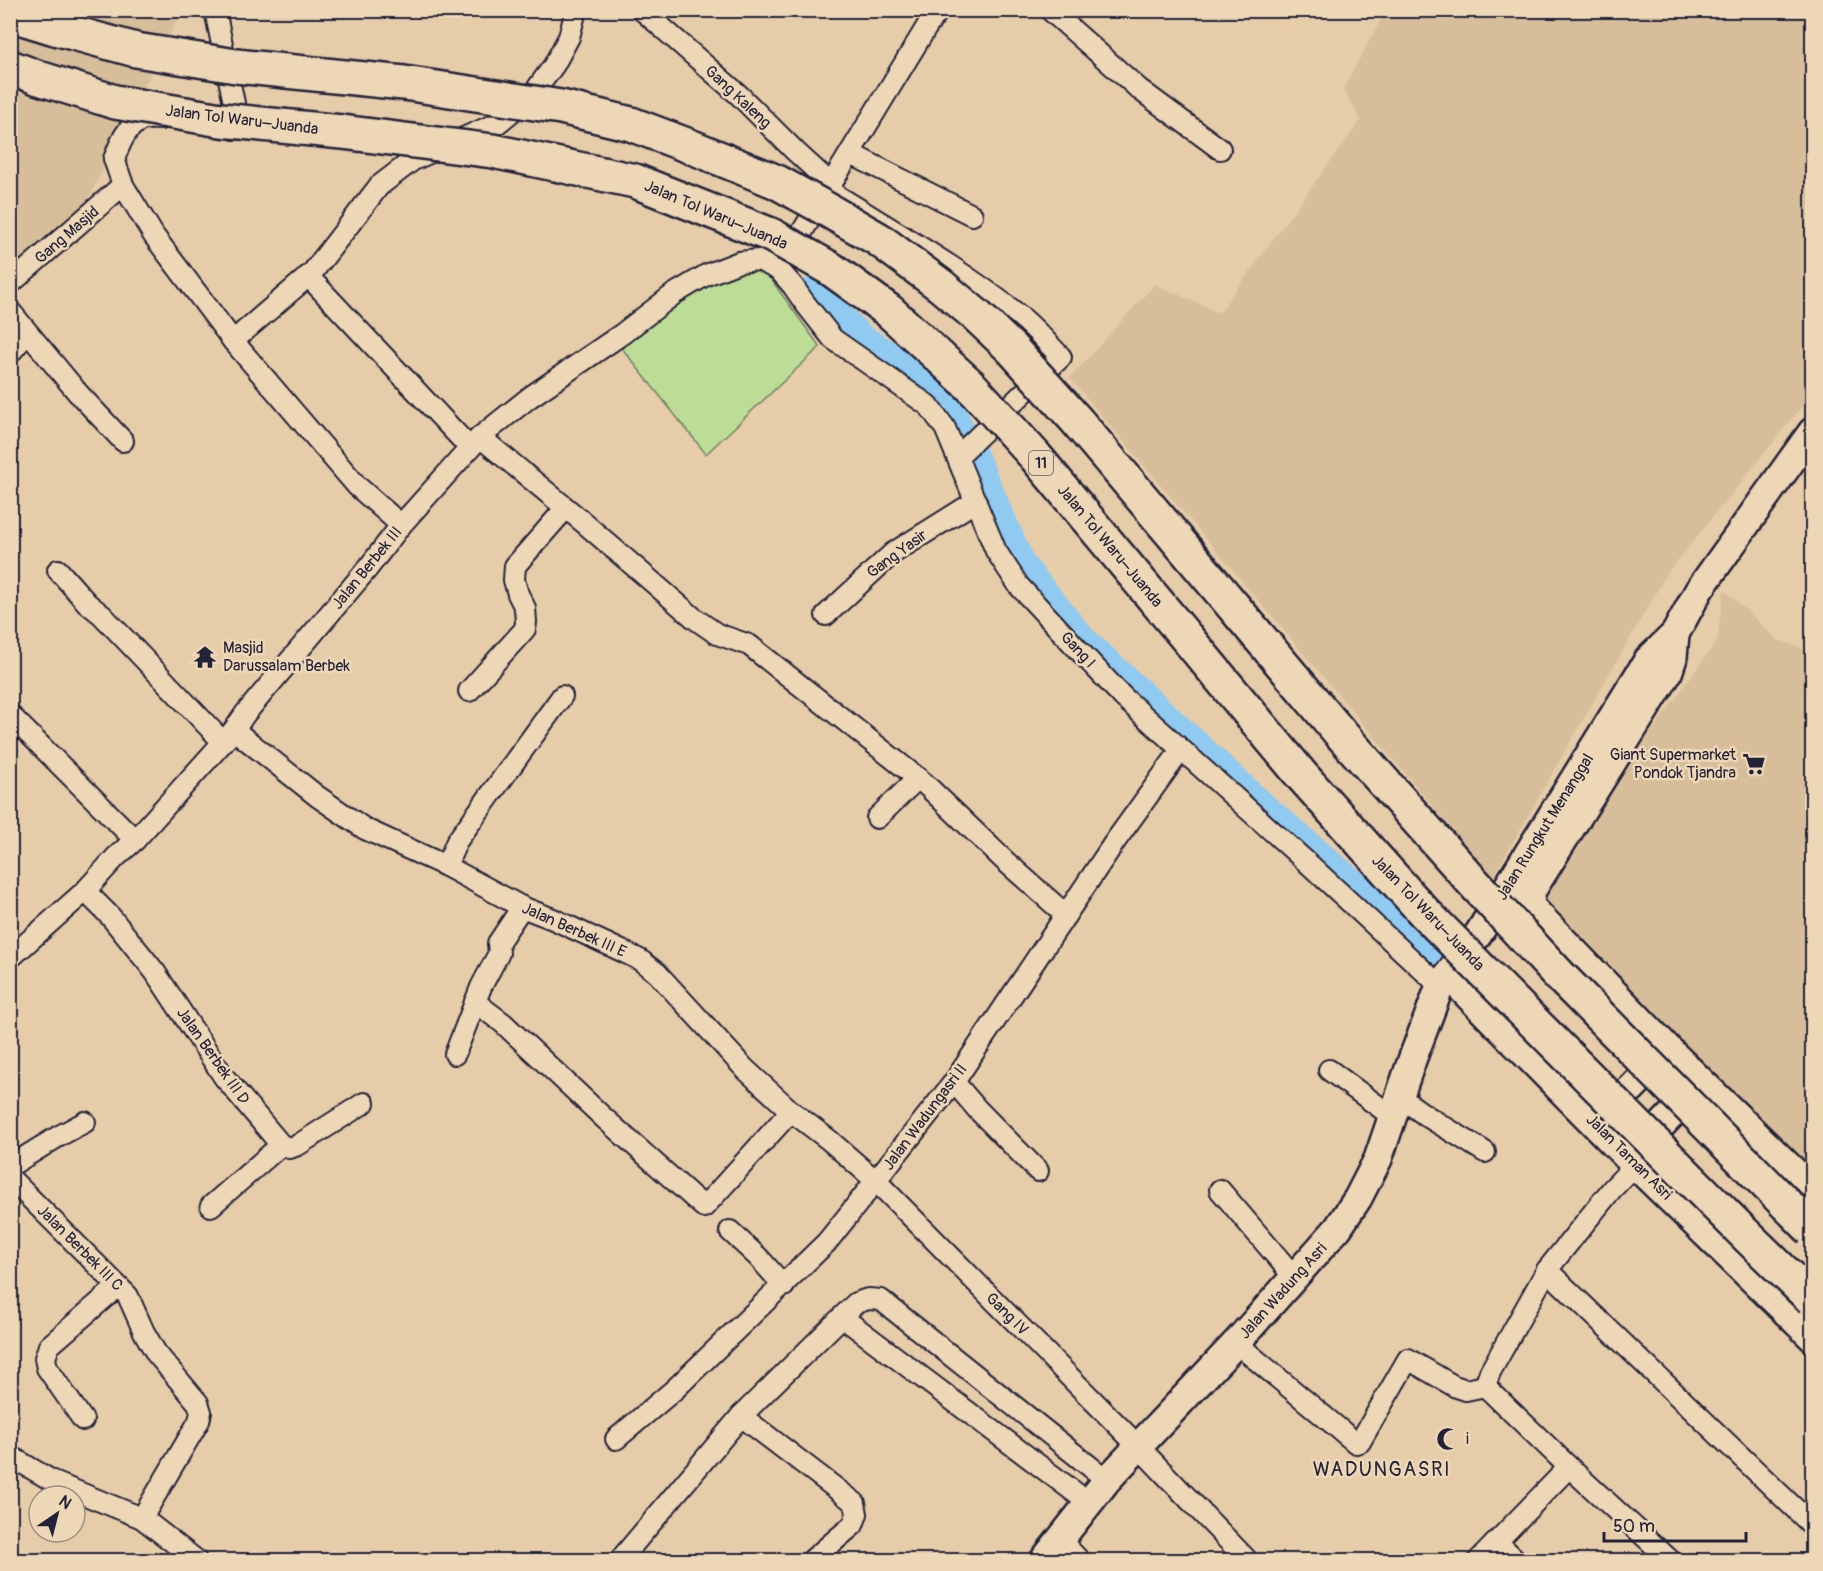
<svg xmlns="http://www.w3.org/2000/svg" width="1823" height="1571" font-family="Pangolin,sans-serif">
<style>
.built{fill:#d8bd9a}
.green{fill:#bddc95;stroke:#707f68;stroke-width:1.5}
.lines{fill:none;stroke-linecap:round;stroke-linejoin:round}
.river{stroke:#91caf0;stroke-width:34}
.street-casing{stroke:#22223b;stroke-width:24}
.secondary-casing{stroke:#22223b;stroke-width:32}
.street{stroke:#eed7b6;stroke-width:20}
.secondary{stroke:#eed7b6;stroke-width:27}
.highway-bridge-casing{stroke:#22223b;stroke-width:38;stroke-linecap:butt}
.highway-bridge{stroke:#eed7b6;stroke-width:33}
.labels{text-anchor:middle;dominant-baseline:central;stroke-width:5;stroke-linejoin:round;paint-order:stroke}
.shield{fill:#eed7b6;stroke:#5f5860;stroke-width:1.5}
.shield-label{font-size:15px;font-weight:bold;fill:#22223b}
.street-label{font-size:16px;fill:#22223b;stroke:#eed7b6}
.poi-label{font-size:16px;fill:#22223b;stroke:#eed7b6;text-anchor:start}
.quarter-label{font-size:20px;letter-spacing:1.5px;fill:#22223b;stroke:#eed7b6}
</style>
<rect width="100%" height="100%" fill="#e6cca8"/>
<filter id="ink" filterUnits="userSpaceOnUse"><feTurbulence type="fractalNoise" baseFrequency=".0167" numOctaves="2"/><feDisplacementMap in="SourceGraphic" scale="12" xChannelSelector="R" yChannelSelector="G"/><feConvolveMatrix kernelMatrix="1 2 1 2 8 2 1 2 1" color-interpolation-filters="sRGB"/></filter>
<g filter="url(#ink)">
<g class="built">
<path d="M1386 10 1812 11V394L1666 575 1493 877 1070 378 1155 284 1219 313 1361 120 1343 89Z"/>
<path d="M11 11H189L176 22 79 218 11 267Z"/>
<path d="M1724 590 1778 640 1809 651H1812V1183L1522 912 1717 641Z"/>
</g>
<path class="green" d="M753 268 770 278 820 347 706 454 621 347 705 281Z"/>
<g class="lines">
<path class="river" d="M815 293 858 339 938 391 971 456 1019 566 1080 641 1264 811 1443 964"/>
<g class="street-casing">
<g id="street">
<path d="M215 10 237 118 234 129"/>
<path d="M642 10 739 95 796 152 832 185"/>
<path d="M1050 10 1139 89 1220 149"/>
<path d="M161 119C155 119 147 118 142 120 126 126 120 144 114 159L123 185 154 236 233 341 357 486 401 525"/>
<path d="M851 154 972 215"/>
<path d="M828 190C893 231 962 269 1021 317 1036 329 1048 344 1061 357L958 456"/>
<path d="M788 255 926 28 939 10"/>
<path d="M308 276 470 448"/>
<path d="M10 284 123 185"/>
<path d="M10 311 78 393 123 441"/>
<path d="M233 341 312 273 379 186 413 160 498 123 533 94 554 65 569 37 576 10"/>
<path d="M10 353 27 333"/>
<path d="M480 437 583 522 694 618 717 634 749 645 924 783 1005 861 1066 915"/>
<path d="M58 570 87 603 102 615 223 742"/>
<path d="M826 615 893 553 976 501"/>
<path d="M469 691 525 629 526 622 525 608 518 594 514 580 515 566 565 509"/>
<path d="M10 715 135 840"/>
<path d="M234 730 317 796 365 829 446 866 522 907 553 919 624 952 640 960 657 973 745 1069 791 1111 829 1140 876 1181 1138 1446 1247 1560"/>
<path d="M877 818 918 778"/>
<path d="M446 866 457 841 562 696"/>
<path d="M85 891 110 916 155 972 224 1077 281 1145 290 1148 298 1145 364 1103"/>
<path d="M10 958 85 891 116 857 135 840 234 730 245 714 368 568 401 525 480 437 530 397 622 334 674 294 706 275 739 262 759 260 779 270 793 286 804 302 833 339 929 406 945 428 996 551 1019 586 1072 643 1123 697 1311 866 1440 986"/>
<path d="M475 1002 503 1023 604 1118 704 1207 791 1111"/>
<path d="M455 1054 481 987 499 953 498 943 522 907"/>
<path d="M1329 1070 1393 1117"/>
<path d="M954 1082 977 1109 1038 1171"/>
<path d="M1400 1097 1425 1115 1485 1152"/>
<path d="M10 1166 59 1136 85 1122"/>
<path d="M10 1178 128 1296 144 1332 156 1353 198 1403 201 1412 199 1421 142 1518"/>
<path d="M1220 1190 1295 1278"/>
<path d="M211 1206 281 1145"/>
<path d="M730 1231 759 1258 784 1286"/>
<path d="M1547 1270 1812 1525"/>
<path d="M842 1317 1089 1503"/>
<path d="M1236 1343 1356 1443 1360 1442 1408 1359 1454 1386 1466 1390 1485 1386"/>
<path d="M1485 1386 1490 1372 1547 1270 1612 1189 1635 1165"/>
<path d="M1485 1386 1569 1467 1670 1560"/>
<path d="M741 1416 855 1503 857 1514 853 1525 812 1560"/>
<path d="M83 1420 47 1368 45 1358 49 1346 117 1287"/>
<path d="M616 1439 675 1389 827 1242 954 1082 1114 843 1181 750"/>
<path d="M10 1456 56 1483 142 1518 196 1560"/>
<path d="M1060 1540 1079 1560"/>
<path d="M1497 1542 1516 1560"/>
<path d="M620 1560 741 1416 856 1303 868 1299 881 1300 1107 1480"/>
<path d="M1479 1560 1569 1467"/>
</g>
</g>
<g class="secondary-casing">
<g id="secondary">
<path d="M1529 905 1675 1056 1812 1189"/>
<path d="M1529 905 1532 890 1668 673 1673 658 1675 634"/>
<path d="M1448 975 1629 1159 1812 1337"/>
<path d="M1596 1112C1625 1099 1645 1078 1661 1051"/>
<path d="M1635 1153 1697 1088"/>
<path d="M1044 1560 1107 1480 1236 1343 1338 1228 1358 1198 1378 1159 1412 1060 1440 986 1479 933 1648 660 1675 634 1699 590 1812 432"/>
</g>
</g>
<use href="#street" class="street"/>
<use href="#secondary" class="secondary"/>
<g class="highway-bridge-casing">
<g id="highway-bridge">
<path d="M10 14 55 28 136 50 236 66 404 83 561 107 631 124 697 149 777 182 819 205 878 239 940 285 976 315 1012 349 1077 421 1341 734 1472 881 1560 976 1812 1230"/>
<path d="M10 67 39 78 115 102 221 120 342 132 493 151 635 181 771 235 831 269 889 311 970 385 1035 456 1303 777 1423 911 1748 1237 1812 1299"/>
</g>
</g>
<use href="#highway-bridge" class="highway-bridge"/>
</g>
</g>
<defs>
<g id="temple-bare" transform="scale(1.8)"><path d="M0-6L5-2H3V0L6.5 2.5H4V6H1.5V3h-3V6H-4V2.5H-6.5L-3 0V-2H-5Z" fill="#22223b" stroke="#eed7b6" stroke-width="2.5" paint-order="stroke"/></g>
<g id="supermarket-bare" transform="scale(1.8)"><path d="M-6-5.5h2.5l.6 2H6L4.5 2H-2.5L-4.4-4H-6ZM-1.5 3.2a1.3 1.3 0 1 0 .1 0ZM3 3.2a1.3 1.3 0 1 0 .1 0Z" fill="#22223b" stroke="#eed7b6" stroke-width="2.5" paint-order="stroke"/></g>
<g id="mosque-bare" transform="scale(1.8)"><path d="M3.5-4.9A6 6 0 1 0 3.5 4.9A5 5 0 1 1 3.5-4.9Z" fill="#22223b" stroke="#eed7b6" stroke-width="2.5" paint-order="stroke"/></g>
</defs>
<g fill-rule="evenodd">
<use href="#temple-bare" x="205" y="657"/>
<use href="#supermarket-bare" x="1754" y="764"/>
<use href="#mosque-bare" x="1448" y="1439"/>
</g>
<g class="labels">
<rect class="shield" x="1029" y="451" width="24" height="24" rx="4.5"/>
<g class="shield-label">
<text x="1041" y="463">11</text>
</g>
<g class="street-label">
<text transform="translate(738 97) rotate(43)">Gang Kaleng</text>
<text transform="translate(242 120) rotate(7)">Jalan Tol Waru–Juanda</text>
<text transform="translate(716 215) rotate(23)">Jalan Tol Waru–Juanda</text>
<text transform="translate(67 235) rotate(-41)">Gang Masjid</text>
<text transform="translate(1110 546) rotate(50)">Jalan Tol Waru–Juanda</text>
<text transform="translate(897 554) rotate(-36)">Gang Yasir</text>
<text transform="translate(367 568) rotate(-51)">Jalan Berbek III</text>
<text transform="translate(1078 650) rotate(47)">Gang I</text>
<text transform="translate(1545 827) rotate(-58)">Jalan Rungkut Menanggal</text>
<text transform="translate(1428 913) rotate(46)">Jalan Tol Waru–Juanda</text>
<text transform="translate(574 930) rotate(24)">Jalan Berbek III E</text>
<text transform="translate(213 1056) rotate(55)">Jalan Berbek III D</text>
<text transform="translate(925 1117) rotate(-53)">Jalan Wadungasri II</text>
<text transform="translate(1629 1157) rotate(45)">Jalan Taman Asri</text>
<text transform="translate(80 1248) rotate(45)">Jalan Berbek III C</text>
<text transform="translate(1283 1291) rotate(-48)">Jalan Wadung Asri</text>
<text transform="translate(1007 1314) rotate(45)">Gang IV</text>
</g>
<g class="poi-label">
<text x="223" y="648">Masjid<tspan x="223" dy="18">Darussalam Berbek</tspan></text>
<text x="1736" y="755" text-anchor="end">Giant Supermarket<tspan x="1736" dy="18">Pondok Tjandra</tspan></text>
<text x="1466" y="1439">i</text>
</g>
<g class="quarter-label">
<text x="1382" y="1469">WADUNGASRI</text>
</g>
</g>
<rect width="1823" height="1571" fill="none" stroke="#eed7b6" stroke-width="36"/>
<rect x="18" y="18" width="1787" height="1535" fill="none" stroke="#22223b" stroke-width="2" filter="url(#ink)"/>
<g transform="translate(57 1514) rotate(35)"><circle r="28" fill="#eed7b6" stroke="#9c8f85" stroke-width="1.5"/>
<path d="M0-4.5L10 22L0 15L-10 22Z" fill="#22223b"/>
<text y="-9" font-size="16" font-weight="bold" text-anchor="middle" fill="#22223b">N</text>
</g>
<path d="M1604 1532v9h142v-9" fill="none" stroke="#22223b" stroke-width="3"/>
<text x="1613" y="1532" font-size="18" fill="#22223b" stroke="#eed7b6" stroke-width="4.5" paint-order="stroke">50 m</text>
</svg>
